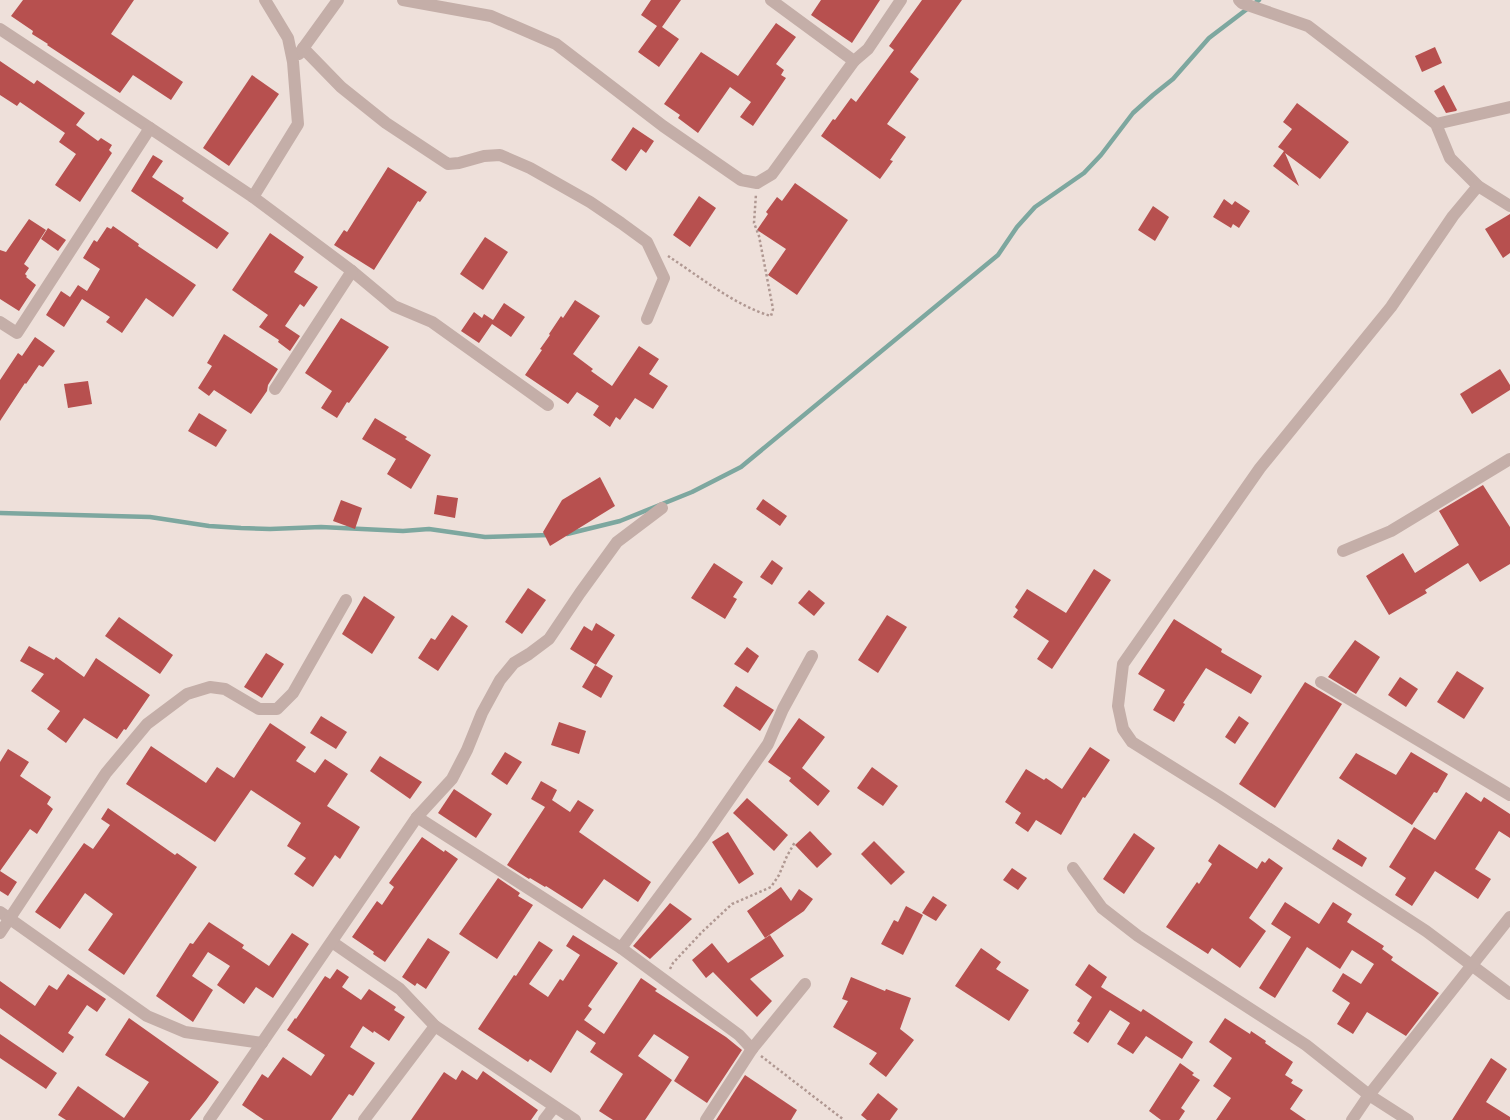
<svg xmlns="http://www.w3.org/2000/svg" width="1510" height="1120" font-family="Barlow,sans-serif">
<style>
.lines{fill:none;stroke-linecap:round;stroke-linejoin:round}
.stream{stroke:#7da79f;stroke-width:4.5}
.building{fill:#b7504f}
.path{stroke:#b09892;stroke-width:2.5;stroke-dasharray:2.5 2.5;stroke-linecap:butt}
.street{stroke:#c4aea8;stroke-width:12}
</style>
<rect width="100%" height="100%" fill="#eee0da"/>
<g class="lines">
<g class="stream">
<path d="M0 513 150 517 209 526 241 528 270 529 321 527 403 531 429 529 485 537 550 535"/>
<path d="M567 534 620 521 692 492 741 467 998 255 1017 227 1035 207 1084 173 1101 155 1133 113 1153 95 1173 79 1209 38 1259 0"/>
</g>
</g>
<g class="building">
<path d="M23 0H134L111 34 183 82 171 100 133 75 120 93 47 45 48 44 32 34 33 31 11 16Z"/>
<path d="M651 0H681L662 27 679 39 659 67 638 52 657 26 641 15Z"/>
<path d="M821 0H880L852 43 811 15Z"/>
<path d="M922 0H962L910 72 919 79 887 124 906 137 890 160 893 161 880 179 821 136 833 119 835 120 851 98 856 102 894 50 889 46Z"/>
<path d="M776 23 796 37 776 64 784 70 781 75 786 78 753 126 740 117 751 102 730 87 698 133 678 118 680 115 664 104 701 52 738 76Z"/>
<path d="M1435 47 1442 63 1422 72 1415 56Z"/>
<path d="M0 61 34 84 37 80 85 113 76 125 98 141 101 138 112 145 109 150 112 153 80 202 55 185 76 154 59 142 65 133 20 102 17 106 0 95Z"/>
<path d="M252 75 279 94 229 166 203 148Z"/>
<path d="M1444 85 1457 110 1456 111 1446 113 1434 91Z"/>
<path d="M1297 103 1349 142 1320 179 1285 153 1299 186 1273 166 1284 151 1278 147 1292 129 1283 122Z"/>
<path d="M633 127 654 141 646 153 641 149 626 171 611 160Z"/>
<path d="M153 155 163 161 152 177 184 198 182 201 229 233 217 249 131 191Z"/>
<path d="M388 167 427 192 420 202 418 201 374 270 334 245 344 230 347 232Z"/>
<path d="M795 183 848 220 797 295 768 275 786 249 757 230 768 214 766 212 777 197 782 201Z"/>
<path d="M699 196 716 208 690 247 673 235Z"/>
<path d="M1224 199 1232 205 1235 201 1250 211 1239 228 1233 224 1231 228 1213 217Z"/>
<path d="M1153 206 1169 217 1155 241 1138 230Z"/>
<path d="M1510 214V253L1503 258 1485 229Z"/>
<path d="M29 219 46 230 24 264 29 268 25 274 27 276 26 277 36 285 19 311 0 299V250L6 252Z"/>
<path d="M113 226 139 244 138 246 196 285 173 317 146 298 122 333 106 322 110 317 82 299 64 327 46 315 61 291 70 297 78 285 87 291 100 269 83 258 94 240 97 242 107 227 111 229Z"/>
<path d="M48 228 66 240 58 251 41 239Z"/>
<path d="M270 233 304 257 294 272 318 287 304 307 300 304 285 326 300 336 290 351 278 342 279 340 259 327 268 315 232 290Z"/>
<path d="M485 237 508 252 483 290 460 274Z"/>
<path d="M575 300 600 316 573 354 593 369 591 371 612 386 639 346 659 359 649 374 668 386 653 409 635 398 620 420 616 417 610 427 593 415 599 406 577 392 568 404 525 375 542 350 540 349 550 335 549 334 561 316 563 318Z"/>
<path d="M504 303 525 317 511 337 492 324 479 343 461 331 474 312 482 318 484 314 493 320Z"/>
<path d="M341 318 389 347 349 403 347 402 337 418 321 408 332 391 305 373Z"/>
<path d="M224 334 278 369 268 385 267 391 251 414 214 390 209 396 198 388 212 366 207 363Z"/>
<path d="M35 337 55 351 43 367 39 365 26 384 25 383 0 421V380L18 353 22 356Z"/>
<path d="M1500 369 1510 385V390L1472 414 1460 394Z"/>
<path d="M88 381 92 404 68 408 64 384Z"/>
<path d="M199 413 227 430 216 447 188 431Z"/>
<path d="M375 418 407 437 405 439 431 455 411 489 387 474 396 459 362 439Z"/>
<path d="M600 477 615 506 550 546 543 532 562 500Z"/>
<path d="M1483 485 1510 527V564L1480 582 1468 563 1425 590 1427 593 1389 615 1366 576 1403 553 1415 573 1459 545 1439 511Z"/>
<path d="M437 495 458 498 455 518 434 514Z"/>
<path d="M763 499 787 516 780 526 756 509Z"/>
<path d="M341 500 362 508 355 529 333 521Z"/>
<path d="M772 560 783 568 772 585 760 577Z"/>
<path d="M714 563 743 582 733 597 737 599 725 619 691 598Z"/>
<path d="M1094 569 1111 580 1052 669 1037 659 1049 641 1013 617 1018 610 1015 607 1027 589 1066 613Z"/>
<path d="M528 588 546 600 522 634 505 622Z"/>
<path d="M809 590 825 603 814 616 798 603Z"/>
<path d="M364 596 395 617 372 654 342 634Z"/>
<path d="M452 615 468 626 438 671 418 658 431 638 435 640Z"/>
<path d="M887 615 907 627 878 673 858 660Z"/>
<path d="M119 617 173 655 160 674 105 636Z"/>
<path d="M1174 619 1222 649 1221 652 1262 676 1251 694 1206 668 1183 703 1185 704 1174 722 1153 710 1165 690 1138 674Z"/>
<path d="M596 623 615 635 596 665 570 649 584 626 592 631Z"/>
<path d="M1355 640 1380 657 1356 694 1328 677Z"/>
<path d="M29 646 54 660 56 657 84 677 96 658 150 695 126 730 124 729 117 739 84 718 66 743 47 729 60 711 31 691 44 674 20 661Z"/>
<path d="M747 647 759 656 748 673 734 664Z"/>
<path d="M266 653 284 664 262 698 244 687Z"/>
<path d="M595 665 613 676 601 698 582 687Z"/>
<path d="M1457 671 1484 688 1464 719 1437 702Z"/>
<path d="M1400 677 1418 689 1406 707 1388 695Z"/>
<path d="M1305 682 1342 704 1275 808 1239 784Z"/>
<path d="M736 686 774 710 760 731 723 706Z"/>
<path d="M321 716 347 732 336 749 310 733Z"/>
<path d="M1239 716 1249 723 1235 744 1225 737Z"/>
<path d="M799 718 825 737 802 768 830 791 818 806 789 781 791 778 768 762Z"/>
<path d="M559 722 586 731 579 754 551 745Z"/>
<path d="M270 723 306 747 296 761 315 773 325 759 348 774 327 806 360 827 340 859 335 855 313 887 294 874 306 858 287 846 301 823 251 790 215 842 126 784 151 746 206 783 217 767 234 778Z"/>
<path d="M1090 747 1110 760 1085 798 1083 797 1061 835 1036 820 1028 832 1015 823 1021 813 1005 802 1026 769 1044 780 1046 778 1062 789Z"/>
<path d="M8 749 29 762 20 776 51 797 47 804 53 809 37 834 30 829 0 871 17 882 8 896 0 891V762Z"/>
<path d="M505 752 522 762 507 785 491 774Z"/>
<path d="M1411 752 1448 774 1437 793 1434 792 1412 825 1339 778 1356 753 1396 775Z"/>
<path d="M380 756 422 782 410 799 370 771Z"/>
<path d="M872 767 898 786 883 806 857 788Z"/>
<path d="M541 781 557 790 552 800 570 812 578 800 594 810 579 832 651 882 638 902 604 879 582 909 546 886 545 887 530 878 529 879 507 865 545 807 531 799Z"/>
<path d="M454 789 492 814 476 838 438 813Z"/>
<path d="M1466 792 1481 802 1484 797 1510 814V838L1499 831 1475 869 1491 879 1478 899 1435 871 1412 906 1395 895 1406 878 1389 867 1414 827 1435 840Z"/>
<path d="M747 798 788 835 774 851 733 813Z"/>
<path d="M108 808 175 855 177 853 197 867 124 975 88 950 113 914 85 893 60 929 35 912 84 843 93 849 110 825 101 819Z"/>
<path d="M810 831 832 854 817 868 795 845Z"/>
<path d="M728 832 754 874 739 884 712 842Z"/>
<path d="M1134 833 1155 848 1124 894 1103 879Z"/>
<path d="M422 837 444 852 445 850 458 859 385 962 373 954 374 952 352 937 377 901 382 905 394 887 389 883Z"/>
<path d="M1338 839 1367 858 1362 867 1332 849Z"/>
<path d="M874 841 905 872 891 885 861 854Z"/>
<path d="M1219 844 1257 869 1262 861 1265 863 1269 858 1283 868 1249 918 1266 931 1240 968 1212 948 1208 954 1166 927 1197 882 1199 884 1212 864 1208 861Z"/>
<path d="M1012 868 1027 878 1018 890 1003 880Z"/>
<path d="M498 878 520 893 518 896 533 905 497 959 459 934Z"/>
<path d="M781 887 791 901 799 889 813 899 804 911 765 938 747 911Z"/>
<path d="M933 896 947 905 936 921 922 913Z"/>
<path d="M1285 902 1319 924 1333 902 1352 914 1347 922 1384 946 1382 949 1393 957 1391 960 1439 993 1406 1036 1367 1012 1353 1034 1337 1024 1350 1003 1332 991 1343 973 1361 984 1374 964 1352 950 1340 969 1307 947 1275 998 1259 988 1291 937 1271 924Z"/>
<path d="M670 903 692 919 650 959 633 946Z"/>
<path d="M906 906 923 915 903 955 881 944 894 920 898 922Z"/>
<path d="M209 922 244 945 242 948 269 966 292 933 309 944 273 998 256 987 244 1004 217 985 230 966 208 952 192 976 213 990 193 1022 156 996 190 943 193 944Z"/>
<path d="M573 935 618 963 588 1006 592 1009 584 1020 604 1034 641 978 657 989 655 991 726 1037 742 1050 707 1103 674 1081 689 1057 654 1034 638 1056 672 1080 645 1120H613L599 1111 623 1074 590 1052 596 1043 577 1030 551 1073 530 1059 528 1062 478 1029 514 975 516 976 539 941 553 950 529 984 548 997 560 979 563 981 580 955 566 946Z"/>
<path d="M770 935 784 956 750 979 772 1001 757 1017 713 972 706 978 692 960 712 943 728 963Z"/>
<path d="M428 938 450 952 426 989 417 983 415 986 402 977Z"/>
<path d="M981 948 1001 962 996 969 1029 990 1009 1021 955 986Z"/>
<path d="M1089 964 1107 977 1101 987 1141 1012 1143 1009 1193 1042 1182 1059 1146 1036 1133 1054 1117 1044 1130 1023 1110 1010 1088 1043 1073 1033 1080 1023 1077 1021 1092 997 1075 985Z"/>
<path d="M337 969 349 977 342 987 361 1000 369 989 396 1007 394 1010 405 1017 389 1041 374 1031 373 1033 363 1026 350 1047 375 1063 353 1096 349 1094 331 1120H264L242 1105 262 1074 268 1078 283 1057 311 1076 325 1055 287 1030 295 1018 296 1019 325 976 330 979Z"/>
<path d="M68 974 106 999 97 1012 87 1005 68 1033 74 1037 63 1053 0 1008V981L35 1006 49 985 57 990Z"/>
<path d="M851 977 885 991 886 989 911 998 900 1029 914 1040 886 1077 869 1064 877 1053 833 1027 848 1001 842 999Z"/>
<path d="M129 1018 219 1082 206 1100 190 1120H66L58 1115 78 1086 124 1118 149 1082 105 1055Z"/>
<path d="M1225 1018 1250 1034 1251 1031 1266 1041 1265 1043 1293 1062 1285 1075 1293 1080 1291 1083 1303 1090 1290 1109 1306 1120H1216L1231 1098 1213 1086 1232 1058 1209 1042Z"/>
<path d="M0 1034 57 1073 46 1089 0 1058Z"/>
<path d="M1491 1058 1507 1069 1486 1102 1510 1117V1120H1452Z"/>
<path d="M1180 1063 1194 1073 1192 1075 1200 1080 1181 1108 1185 1111 1179 1120H1161L1149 1111Z"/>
<path d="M462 1070 477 1080 483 1071 538 1110 531 1120H411L444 1072 456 1080Z"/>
<path d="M745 1075 797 1110 791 1120H716Z"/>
<path d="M878 1093 898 1109 890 1120H867L861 1115Z"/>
</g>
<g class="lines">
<g class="path">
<path d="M668 256C700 277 736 306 771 316L773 309 759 236 754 223 756 194"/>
<path d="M670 969 673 963 702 932 732 904 771 887 779 875 787 856 795 842"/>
<path d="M761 1056 844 1120"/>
</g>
<g class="street">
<path d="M403 0 491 16 556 44 663 126 741 180 757 183 772 174 854 61"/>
<path d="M771 0 854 61 868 49 901 0"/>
<path d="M1239 0 1242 3 1308 26 1436 124 1450 158 1478 186 1510 206"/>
<path d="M0 29 150 128"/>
<path d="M303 48 341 87 386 123 448 164 459 163 484 156 500 155 530 168 590 202 621 223 647 242 664 278 647 319"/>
<path d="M299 54 338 0"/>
<path d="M1436 124 1510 107"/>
<path d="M1478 186 1453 216 1391 307 1260 468 1123 664 1118 706 1123 729 1132 742 1220 797 1426 931 1510 994"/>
<path d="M253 197 298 124 293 62 288 38 265 0"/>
<path d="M352 271 394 306 432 322 548 405"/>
<path d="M0 322 17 333 150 128 253 197 352 271 275 389"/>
<path d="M1343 551 1391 531 1510 459"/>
<path d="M1321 682 1510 795"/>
<path d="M417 817 621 948 739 1035 752 1049"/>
<path d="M1073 868 1102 908 1138 936 1306 1045 1369 1095 1408 1120"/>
<path d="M0 912 147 1016 185 1032 262 1043"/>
<path d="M0 933 106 773 147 724 187 694 210 687 225 689 259 709H277L293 693 346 600"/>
<path d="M332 942 400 989 435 1026"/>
<path d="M621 948 702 839 768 744 783 709 812 656"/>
<path d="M209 1120 417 817 452 779 467 750 482 713 500 680 514 663 529 654 549 639 580 593 617 542 662 508"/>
<path d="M364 1120 435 1026 575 1120"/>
<path d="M544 1120 554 1107"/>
<path d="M706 1120 752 1049 805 984"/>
<path d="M1352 1120 1369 1095 1510 917"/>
</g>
</g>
</svg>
